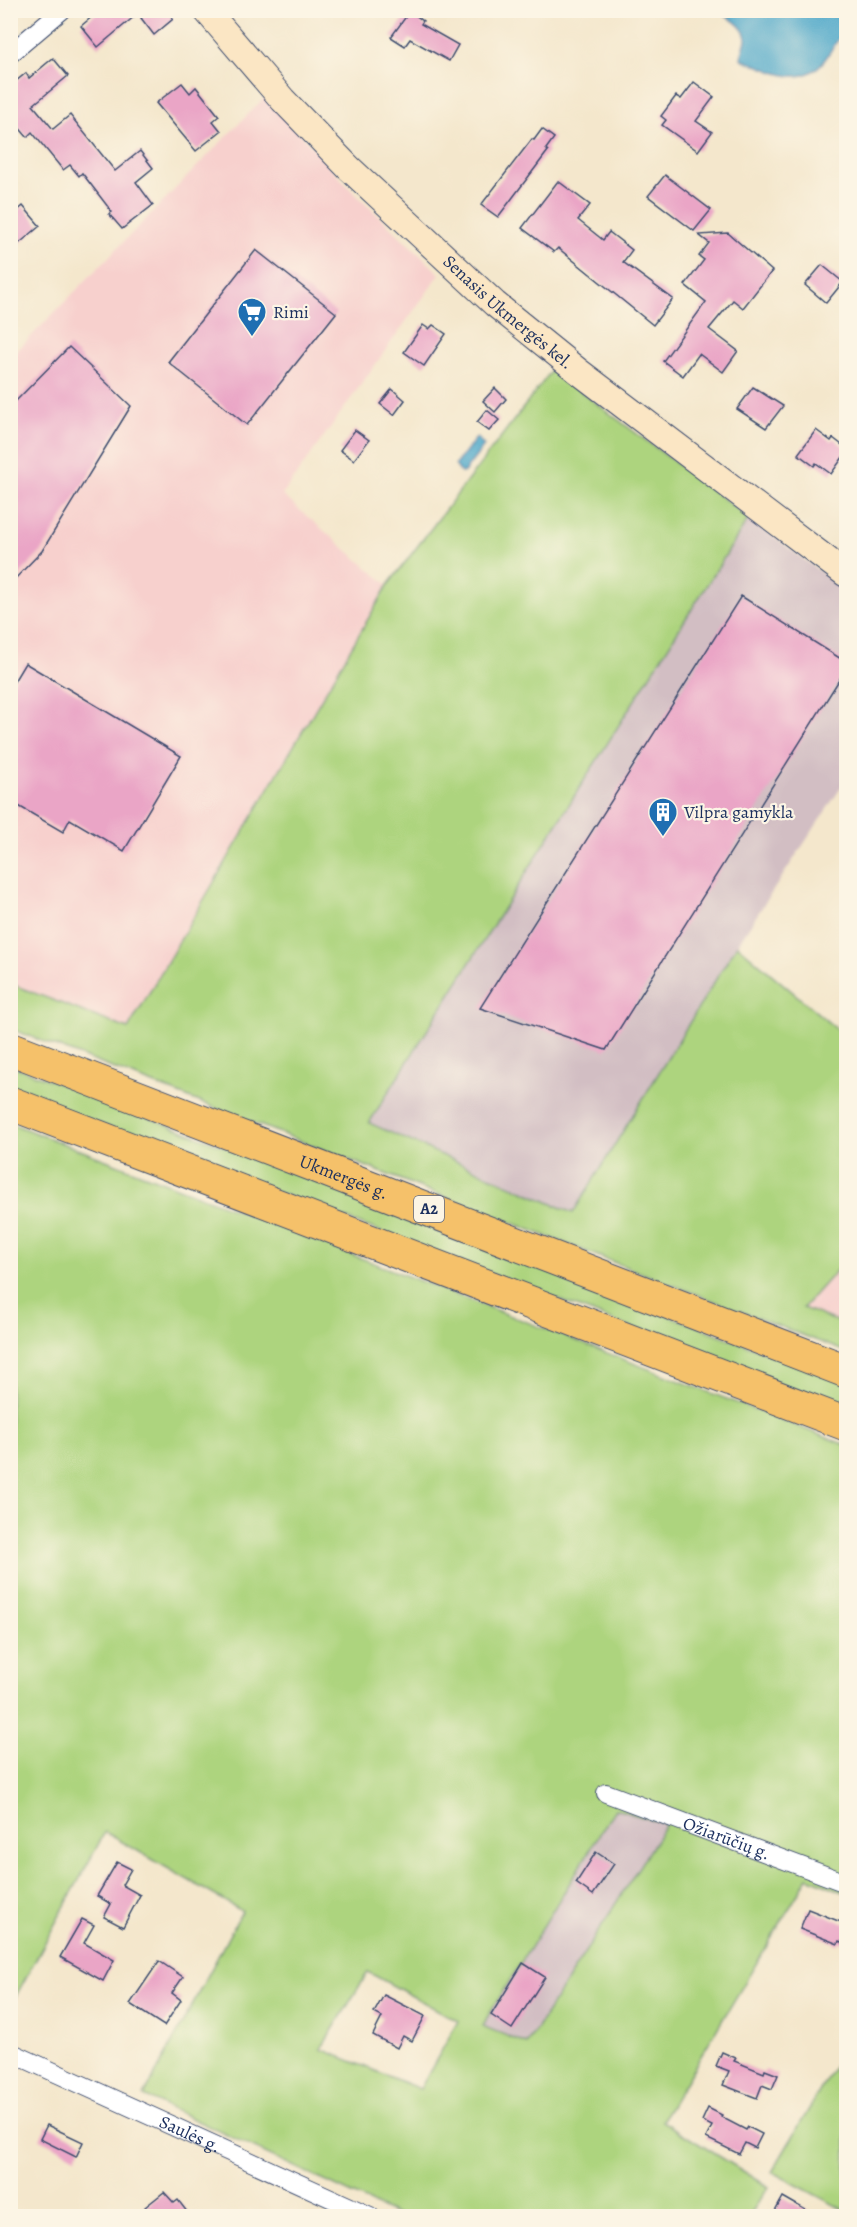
<svg xmlns="http://www.w3.org/2000/svg" width="857" height="2227" font-family="Alegreya,serif">
<style>
.built{fill:#f7d0cd}
.industrial{fill:#d2bec3}
.green{fill:#add47e;stroke:#64826e;stroke-width:1.5;fill-rule:evenodd}
.water{fill:#4aa6c9;stroke:#326a94;stroke-width:1.5}
.building{fill:#eaa5c6}
.lines{fill:none;stroke-linecap:round;stroke-linejoin:round}
.minor-casing{stroke:#3c4b6e;stroke-width:20}
.secondary-casing{stroke:#3c4b6e;stroke-width:28}
.motorway-casing{stroke:#3c4b6e;stroke-width:35}
.minor{stroke:#fff;stroke-width:18}
.secondary{stroke:#fbe6c4;stroke-width:26}
.motorway{stroke:#f5c16b;stroke-width:33}
.labels{text-anchor:middle;dominant-baseline:central;stroke-width:4.5;stroke-linejoin:round;paint-order:stroke}
.shield{fill:#fcf5e5;stroke:#5e6a86;stroke-width:1.5}
.shield-label{font-size:16px;font-weight:bold;fill:#1b2f5e}
.poi-label{font-size:18px;fill:#1b2f5e;stroke:#fcf5e5;text-anchor:start}
.street-label{font-size:18px;fill:#1b2f5e;stroke:#fcf5e5}
</style>
<rect width="100%" height="100%" fill="#fcf5e5"/>
<filter id="ink" filterUnits="userSpaceOnUse"><feTurbulence type="fractalNoise" baseFrequency=".0167" numOctaves="2"/><feDisplacementMap in="SourceGraphic" scale="12" xChannelSelector="R" yChannelSelector="G"/><feConvolveMatrix kernelMatrix="1 2 1 2 8 2 1 2 1" color-interpolation-filters="sRGB"/></filter>
<filter id="wash" filterUnits="userSpaceOnUse"><feTurbulence type="fractalNoise" baseFrequency=".008" numOctaves="4" result="noise"/><feDisplacementMap in="SourceGraphic" scale="24" xChannelSelector="R" yChannelSelector="G"/><feGaussianBlur stdDeviation="1.35" result="paint"/><feColorMatrix in="noise" values="0 0 0 0 0 0 0 0 0 0 0 0 0 0 0 0 0 1.4 0 .05"/><feComposite in="paint" operator="in"/></filter>
<g filter="url(#wash)">
<rect width="100%" height="100%" fill="#f4e7cc"/>
<g class="built">
<path d="M266 96 349 188 440 274 282 495 388 585 128 1030 11 984 10 358Z"/>
<path d="M846 1260V1325L802 1308Z"/>
</g>
<g class="industrial">
<path d="M749 518 846 591V780L737 945 573 1213 369 1123Z"/>
<path d="M615 1809 666 1823 527 2044 482 2026Z"/>
</g>
<g class="green">
<path d="M552 370 749 518 369 1123 573 1213 737 945 846 1037V1260L803 1308 846 1325V1352L11 1029V984L128 1029 388 585Z"/>
<path d="M10 1065 846 1383V1410L11 1090Z"/>
<path d="M10 1123 846 1445V1893L808 1877 662 2121 769 2187 749 2216H399L144 2096 242 1911 105 1832 11 2005ZM615 1809 666 1824 527 2044 482 2026ZM368 1972 458 2021 420 2089 321 2049Z"/>
<path d="M846 2046V2211L772 2172Z"/>
</g>
<g class="water">
<path d="M716 11H846V32C837 38 832 49 826 58 803 90 776 72 746 61L741 58C742 51 746 44 746 38 744 25 726 15 716 11Z"/>
<path d="M477 437 484 446 464 472 461 473 455 465Z"/>
</g>
<g id="blocks">
<g class="building">
<path d="M100 10H142L98 47 81 26Z"/>
<path d="M150 10H167L173 19 154 35 141 18Z"/>
<path d="M410 11 423 21 421 24 458 45 449 61 410 39 405 46 391 37Z"/>
<path d="M53 58 68 76 33 105 53 129 70 115 115 171 140 151 153 168 136 182 153 205 122 229 109 214 112 212 82 173 79 176 70 165 63 170 32 132 27 137 10 117V86L26 73 29 78Z"/>
<path d="M694 82 714 97 696 121 712 132 698 151 662 125 666 120 661 116 676 96 681 99Z"/>
<path d="M182 83 190 93 196 87 219 116 213 121 221 131 196 151 156 103Z"/>
<path d="M542 129 554 138 546 149 548 151 498 217 481 205 532 139 534 140Z"/>
<path d="M665 175 711 210 694 231 648 196Z"/>
<path d="M558 181 590 205 578 220 603 240 609 232 632 250 623 262 673 299 653 325 558 248 554 252 522 228Z"/>
<path d="M23 206 40 226 10 251V217Z"/>
<path d="M728 233 772 271 743 308 733 300 709 329 738 351 723 372 699 354 683 376 663 361 706 302 685 285 704 260 699 256 709 243 699 235Z"/>
<path d="M256 250 336 313 247 425 168 362Z"/>
<path d="M822 265 843 282 826 303 805 285Z"/>
<path d="M423 325 429 329 433 325 446 334 424 366 404 352Z"/>
<path d="M69 347 131 406 42 551 10 584V407Z"/>
<path d="M753 387 783 406 766 428 737 409Z"/>
<path d="M495 388 506 399 495 412 483 401Z"/>
<path d="M392 389 405 400 394 415 380 404Z"/>
<path d="M487 410 499 420 489 431 477 422Z"/>
<path d="M355 430 369 440 354 460 340 450Z"/>
<path d="M816 430 831 441 833 438 846 448V453L831 474 816 463 814 466 798 454Z"/>
<path d="M741 596 846 662V669L606 1050 480 1008Z"/>
<path d="M25 663 181 756 124 851 70 819 63 832 10 801V688Z"/>
<path d="M596 1852 614 1864 593 1895 576 1883Z"/>
<path d="M117 1862 131 1869 122 1885 140 1895 123 1927 104 1917 111 1904 97 1896Z"/>
<path d="M808 1909 846 1924V1944L839 1941 838 1944 800 1929Z"/>
<path d="M82 1919 94 1925 84 1943 114 1960 103 1981 60 1957Z"/>
<path d="M159 1961 183 1977 172 1993 181 2000 164 2026 130 2004Z"/>
<path d="M523 1963 545 1977 512 2029 491 2015Z"/>
<path d="M384 1995 425 2016 412 2041 403 2036 397 2048 373 2035 382 2017 374 2013Z"/>
<path d="M722 2052 736 2058 734 2061 764 2073 765 2070 778 2075 772 2089 762 2085 757 2098 723 2085 729 2071 716 2066Z"/>
<path d="M708 2108 722 2115 721 2117 746 2130 748 2127 762 2134 755 2148 745 2143 739 2154 706 2138 712 2126 702 2121Z"/>
<path d="M47 2125 83 2142 76 2157 40 2139Z"/>
<path d="M164 2192 174 2203 178 2200 191 2217H153L145 2207Z"/>
<path d="M783 2197 818 2217H772Z"/>
</g>
</g>
</g>
<g filter="url(#ink)">
<use href="#blocks" fill-opacity="0" stroke="#3c4b6e" stroke-width="1.5"/>
<g class="lines">
<g class="minor-casing">
<g id="minor">
<path d="M10 54 62 10"/>
<path id="s1" d="M606 1793 846 1883"/>
<path id="s2" d="M10 2052 370 2216"/>
</g>
</g>
<g class="secondary-casing">
<g id="secondary">
<path id="s3" d="M206 10 283 100 349 168 495 304 578 371 846 574"/>
</g>
</g>
<g class="motorway-casing">
<g id="motorway">
<path id="s4" d="M10 1048 846 1371"/>
<path d="M10 1103 846 1424"/>
</g>
</g>
<use href="#minor" class="minor"/>
<use href="#secondary" class="secondary"/>
<use href="#motorway" class="motorway"/>
</g>
</g>
<defs>
<g id="supermarket-pin" transform="scale(1.5)"><path d="M0 17L-7.5 6A9.5 9.5 0 1 1 7.5 6Z" fill="#1f6fb2" stroke="#fcf5e5"/><path d="M-6-5.5h2.5l.6 2H6L4.5 2H-2.5L-4.4-4H-6ZM-1.5 3.2a1.3 1.3 0 1 0 .1 0ZM3 3.2a1.3 1.3 0 1 0 .1 0Z" fill="#fff"/></g>
<g id="building-pin" transform="scale(1.5)"><path d="M0 17L-7.5 6A9.5 9.5 0 1 1 7.5 6Z" fill="#1f6fb2" stroke="#fcf5e5"/><path d="M-4-6H4V6H1V3H-1V6H-4ZM-2.5-4.3h1.7v1.8h-1.7ZM.8-4.3h1.7v1.8H.8ZM-2.5-1h1.7V.8h-1.7ZM.8-1h1.7V.8H.8Z" fill="#fff"/></g>
</defs>
<g fill-rule="evenodd">
<use href="#supermarket-pin" x="252" y="312"/>
<use href="#building-pin" x="663" y="812"/>
</g>
<g class="labels">
<rect class="shield" x="414" y="1196" width="30" height="26" rx="4.5"/>
<g class="shield-label">
<text x="429" y="1209">A2</text>
</g>
<g class="poi-label">
<text x="273" y="312">Rimi</text>
<text x="684" y="812">Vilpra gamykla</text>
</g>
<g class="street-label">
<text stroke="none"><textPath href="#s3" startOffset="428">Senasis Ukmergės kel.</textPath></text>
<text stroke="none"><textPath href="#s4" startOffset="358">Ukmergės g.</textPath></text>
<text stroke="none"><textPath href="#s1" startOffset="129">Ožiarūčių g.</textPath></text>
<text stroke="none"><textPath href="#s2" startOffset="198">Saulės g.</textPath></text>
</g>
</g>
<rect width="857" height="2227" fill="none" stroke="#fcf5e5" stroke-width="36"/>
</svg>
